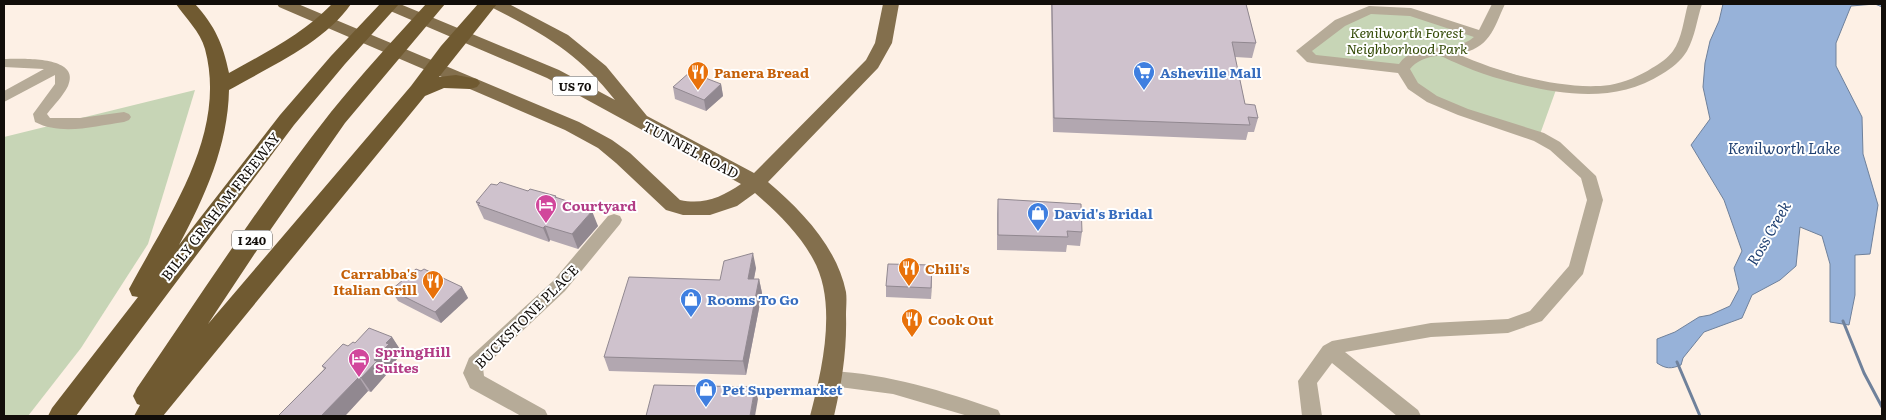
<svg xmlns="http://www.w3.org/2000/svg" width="1886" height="420" font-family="Literata,serif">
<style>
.green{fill:#c7d5b6}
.water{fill:#97b2d9;stroke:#6f819b}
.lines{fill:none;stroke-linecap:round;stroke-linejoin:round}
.stream{stroke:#6f819b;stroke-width:3}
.minor{fill:#b6ab98;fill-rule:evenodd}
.major{fill:#836f4d;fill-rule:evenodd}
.highway{fill:#705a31;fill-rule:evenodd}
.wall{fill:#b2a7b0}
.shaded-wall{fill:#918890}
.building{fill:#cfc2cd;stroke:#918890}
.labels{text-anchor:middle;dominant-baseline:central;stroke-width:4;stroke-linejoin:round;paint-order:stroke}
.shield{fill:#fff;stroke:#595654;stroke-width:1}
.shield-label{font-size:12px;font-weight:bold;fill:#120e0a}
.park-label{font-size:14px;font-style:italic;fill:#334a06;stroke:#fff}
.food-label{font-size:14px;font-weight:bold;fill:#c56008;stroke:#fff;text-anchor:start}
.shop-label{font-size:14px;font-weight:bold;fill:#366cbe;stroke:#fff;text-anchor:start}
.street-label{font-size:14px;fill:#120e0a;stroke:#fff}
.hotel-label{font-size:14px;font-weight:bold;fill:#b23c85;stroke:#fff;text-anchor:start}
.water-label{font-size:15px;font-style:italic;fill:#1e3f71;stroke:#fff}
</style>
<rect width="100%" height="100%" fill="#fdf0e5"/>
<g class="green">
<path d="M1369 10 1411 12 1483 36 1451 56 1557 87 1539 137 1432 99 1403 69 1312 59 1303 51Z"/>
<path d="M195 90 148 244 81 348 28 416H4V137Z"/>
</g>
<path class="water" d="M1723 4H1882V7L1875 4 1851 6 1836 43V66L1862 117 1863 154 1878 205 1870 254 1855 255V295L1849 325 1830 322V264L1822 236 1800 227 1796 266 1780 280 1752 295 1742 318 1704 332 1683 358 1681 365C1671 369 1666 369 1657 363V339L1675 332 1699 317 1710 315 1730 306 1739 289 1734 268 1742 251 1724 200 1691 145 1710 119 1703 87 1705 63 1710 41 1719 21Z"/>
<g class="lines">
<g class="stream">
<path d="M1843 321 1864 373 1882 407"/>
<path d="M1677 362 1700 416"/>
</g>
<g class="minor">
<path d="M1492 4H1505C1493 30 1490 48 1458 54 1500 73 1564 91 1610 85 1625 82 1640 76 1652 68 1659 64 1668 58 1673 51 1682 39 1684 18 1688 4H1702C1697 19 1695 37 1687 51 1681 61 1672 68 1662 74 1611 107 1548 93 1493 77 1480 73 1467 68 1454 62 1450 61 1445 57 1440 56 1431 55 1415 61 1410 69L1418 83 1437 96 1468 109 1544 133 1560 142 1596 176 1603 200 1583 274 1542 321 1508 333 1431 337 1345 352 1418 410 1421 416H1397L1332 363 1317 383 1322 416H1302L1298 381 1323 346 1332 341 1431 323 1508 319 1530 311 1569 266 1587 200 1581 178 1550 150 1534 141 1458 115 1427 102 1408 89 1398 73 1312 63 1307 62 1296 51 1335 20 1369 6 1411 8 1479 30ZM1371 14 1410 16 1474 37C1454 55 1415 40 1399 64L1316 55 1312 51 1345 26Z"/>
<path d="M4 59C19 59 82 55 68 86 63 96 54 105 47 114L50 118H80L124 112 129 114 131 117 129 120 124 122C95 126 62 136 35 122L33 114 55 84V75L4 102V91L44 69 4 67Z"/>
<path d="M614 214 620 216 622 220 620 224 565 291 483 368 484 376 545 410 548 416H521L470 388 463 373 469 358 553 281 608 216Z"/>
<path d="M831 371C889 374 943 391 998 410L1001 416H968L893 394 824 385 822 379 824 373Z"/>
</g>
<path class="major" d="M277 4H298L579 122 612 140 630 153 680 200C704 205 722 197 741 184L547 78 381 7 379 4H400L559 70 615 100C578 53 544 34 491 7L489 4H509L568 35 606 66 647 116 754 173 866 60 875 43 883 4H899L892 43 878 68 768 182C801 210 837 247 846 292 847 299 846 308 846 315 847 350 842 382 834 416H810C822 370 838 303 813 259 799 233 777 212 755 193L737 206 710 215H683L666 210 616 163 598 148 565 130 279 7Z"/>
<g class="highway">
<path d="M176 4H195C215 26 223 44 229 73 265 53 303 34 332 4H351C324 43 269 67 229 90 228 145 205 197 179 245L280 115 331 56 380 4H399L345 64 294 125 76 416H48L52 408 138 297 132 296 129 289C167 217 228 135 205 49 200 31 186 19 176 4Z"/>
<path d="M426 4H445L345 123 271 229 208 324 411 86 441 46 478 4H497L439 77 456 75 477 79 480 83 477 87 470 89 444 88 425 96 163 416H134L140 405 137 404 133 396 137 388C200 296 262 200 331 112 361 75 394 39 426 4Z"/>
</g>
</g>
<g class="wall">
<path d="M1051 4H1246L1256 43 1252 58 1235 57 1245 104 1258 118 1254 132H1248L1246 140 1053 132Z"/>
<path d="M721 84 723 96 706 111 675 99 673 87Z"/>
<path d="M497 185 556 196 557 198 567 201 568 203 598 226 578 249 550 240 549 242 484 219 476 202Z"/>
<path d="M998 199 1082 232 1080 246 1067 245 1066 252 997 250V214Z"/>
<path d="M932 265 931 299 886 297V286Z"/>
<path d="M756 268 754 279H759L762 293 746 375 609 371 604 357 720 280Z"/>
<path d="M462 287 468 298 441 323 398 301 391 290Z"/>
<path d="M392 337 401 351 396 356 398 358 385 372 386 375 371 392 368 391 345 416H278L324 369 322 366 348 346 355 343Z"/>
</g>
<g class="shaded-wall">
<path d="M721 84 723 96 706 111 704 100Z"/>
<path d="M592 211 598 226 578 249 572 234Z"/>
<path d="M545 226 550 240 549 242 543 228Z"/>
<path d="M753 253 756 268 751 293 748 279Z"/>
<path d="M932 265V276L931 299V288Z"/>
<path d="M759 279 762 293 746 375 743 361Z"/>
<path d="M462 287 468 298 441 323 435 312Z"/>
<path d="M392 337 401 351 396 356 398 358 385 372 386 375 371 392 361 378 386 343Z"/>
<path d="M359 377 368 391 345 416H321Z"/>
<path d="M755 387 758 399 755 416H750Z"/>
</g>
<g class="building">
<path d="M1052 4H1246L1256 43 1232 42 1245 104 1255 105 1258 118 1248 117 1250 125 1054 118Z"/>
<path d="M690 72 721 84 704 100 673 87Z"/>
<path d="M500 182 528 191 530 189 556 196 555 197 567 201 565 203 592 211 572 234 545 226 543 228 478 205 480 203 476 202 491 184 497 185Z"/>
<path d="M998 199 1081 204 1082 232 1067 231 1068 237 998 235Z"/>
<path d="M753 253 748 279H759L743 361 604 357 629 277 720 280 724 261Z"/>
<path d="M888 264 932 265 931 288 886 286Z"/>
<path d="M416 269 421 271 424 269 462 287 435 312 391 290Z"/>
<path d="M369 328 392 337 386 343 389 344 374 360 377 361 361 378 359 377 321 416H278L326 368 322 366 343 344 348 346 353 342 355 343Z"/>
<path d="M654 385 755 387 750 416H646Z"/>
</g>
<defs>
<g id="restaurant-pin" transform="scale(1.125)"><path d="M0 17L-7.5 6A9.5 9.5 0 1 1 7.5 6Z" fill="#e8710a" stroke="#fff"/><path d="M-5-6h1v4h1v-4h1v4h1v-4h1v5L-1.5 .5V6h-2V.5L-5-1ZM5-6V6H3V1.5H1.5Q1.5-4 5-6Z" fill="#fff"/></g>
<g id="supermarket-pin" transform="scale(1.125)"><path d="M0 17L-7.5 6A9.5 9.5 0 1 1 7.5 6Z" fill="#3f7fe0" stroke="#fff"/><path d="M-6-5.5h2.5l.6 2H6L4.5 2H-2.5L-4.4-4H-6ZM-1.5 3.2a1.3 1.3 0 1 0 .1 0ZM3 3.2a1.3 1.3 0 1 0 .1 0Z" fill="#fff"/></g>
<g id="hotel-pin" transform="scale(1.125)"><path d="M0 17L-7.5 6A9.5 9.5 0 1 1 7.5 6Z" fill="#d1479c" stroke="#fff"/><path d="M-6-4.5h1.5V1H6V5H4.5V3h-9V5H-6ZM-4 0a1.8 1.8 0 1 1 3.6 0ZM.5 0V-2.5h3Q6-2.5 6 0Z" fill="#fff"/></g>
<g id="shop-pin" transform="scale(1.125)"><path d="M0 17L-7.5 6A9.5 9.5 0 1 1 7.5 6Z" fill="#3f7fe0" stroke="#fff"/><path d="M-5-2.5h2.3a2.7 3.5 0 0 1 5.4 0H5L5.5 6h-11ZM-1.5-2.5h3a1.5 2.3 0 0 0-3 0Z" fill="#fff"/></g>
</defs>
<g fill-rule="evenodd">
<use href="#restaurant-pin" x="698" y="72"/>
<use href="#supermarket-pin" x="1144" y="72"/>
<use href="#hotel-pin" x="546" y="205"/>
<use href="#shop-pin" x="1038" y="213"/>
<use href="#restaurant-pin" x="909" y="268"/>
<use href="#restaurant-pin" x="433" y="281"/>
<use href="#shop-pin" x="691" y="299"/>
<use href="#restaurant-pin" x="912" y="319"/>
<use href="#hotel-pin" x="359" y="359"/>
<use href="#shop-pin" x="706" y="389"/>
</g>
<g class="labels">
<g class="shield">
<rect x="552.5" y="76.5" width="45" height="19" rx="4"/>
<rect x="232" y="230.5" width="40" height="19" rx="4"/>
</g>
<g class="shield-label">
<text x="575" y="86">US 70</text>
<text x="252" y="240">I 240</text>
</g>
<g class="park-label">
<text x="1407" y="32">Kenilworth Forest<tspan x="1407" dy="16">Neighborhood Park</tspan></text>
</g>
<g class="food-label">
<text x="714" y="72">Panera Bread</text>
<text x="925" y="268">Chili's</text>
<text x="417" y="273" text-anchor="end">Carrabba's<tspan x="417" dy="16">Italian Grill</tspan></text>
<text x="928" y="319">Cook Out</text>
</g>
<g class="shop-label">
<text x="1160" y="72">Asheville Mall</text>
<text x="1054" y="213">David's Bridal</text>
<text x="707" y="299">Rooms To Go</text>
<text x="722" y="389">Pet Supermarket</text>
</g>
<g class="street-label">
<text transform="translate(691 149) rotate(28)">TUNNEL ROAD</text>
<text transform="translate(220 206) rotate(-52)">BILLY GRAHAM FREEWAY</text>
<text transform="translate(526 316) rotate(-45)">BUCKSTONE PLACE</text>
</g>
<g class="hotel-label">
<text x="562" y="205">Courtyard</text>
<text x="375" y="351">SpringHill<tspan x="375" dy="16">Suites</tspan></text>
</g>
<g class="water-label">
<text x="1784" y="147">Kenilworth Lake</text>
<text transform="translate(1768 233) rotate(-60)">Ross Creek</text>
</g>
</g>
<rect width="1886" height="420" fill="none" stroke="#120e0a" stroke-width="10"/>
</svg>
